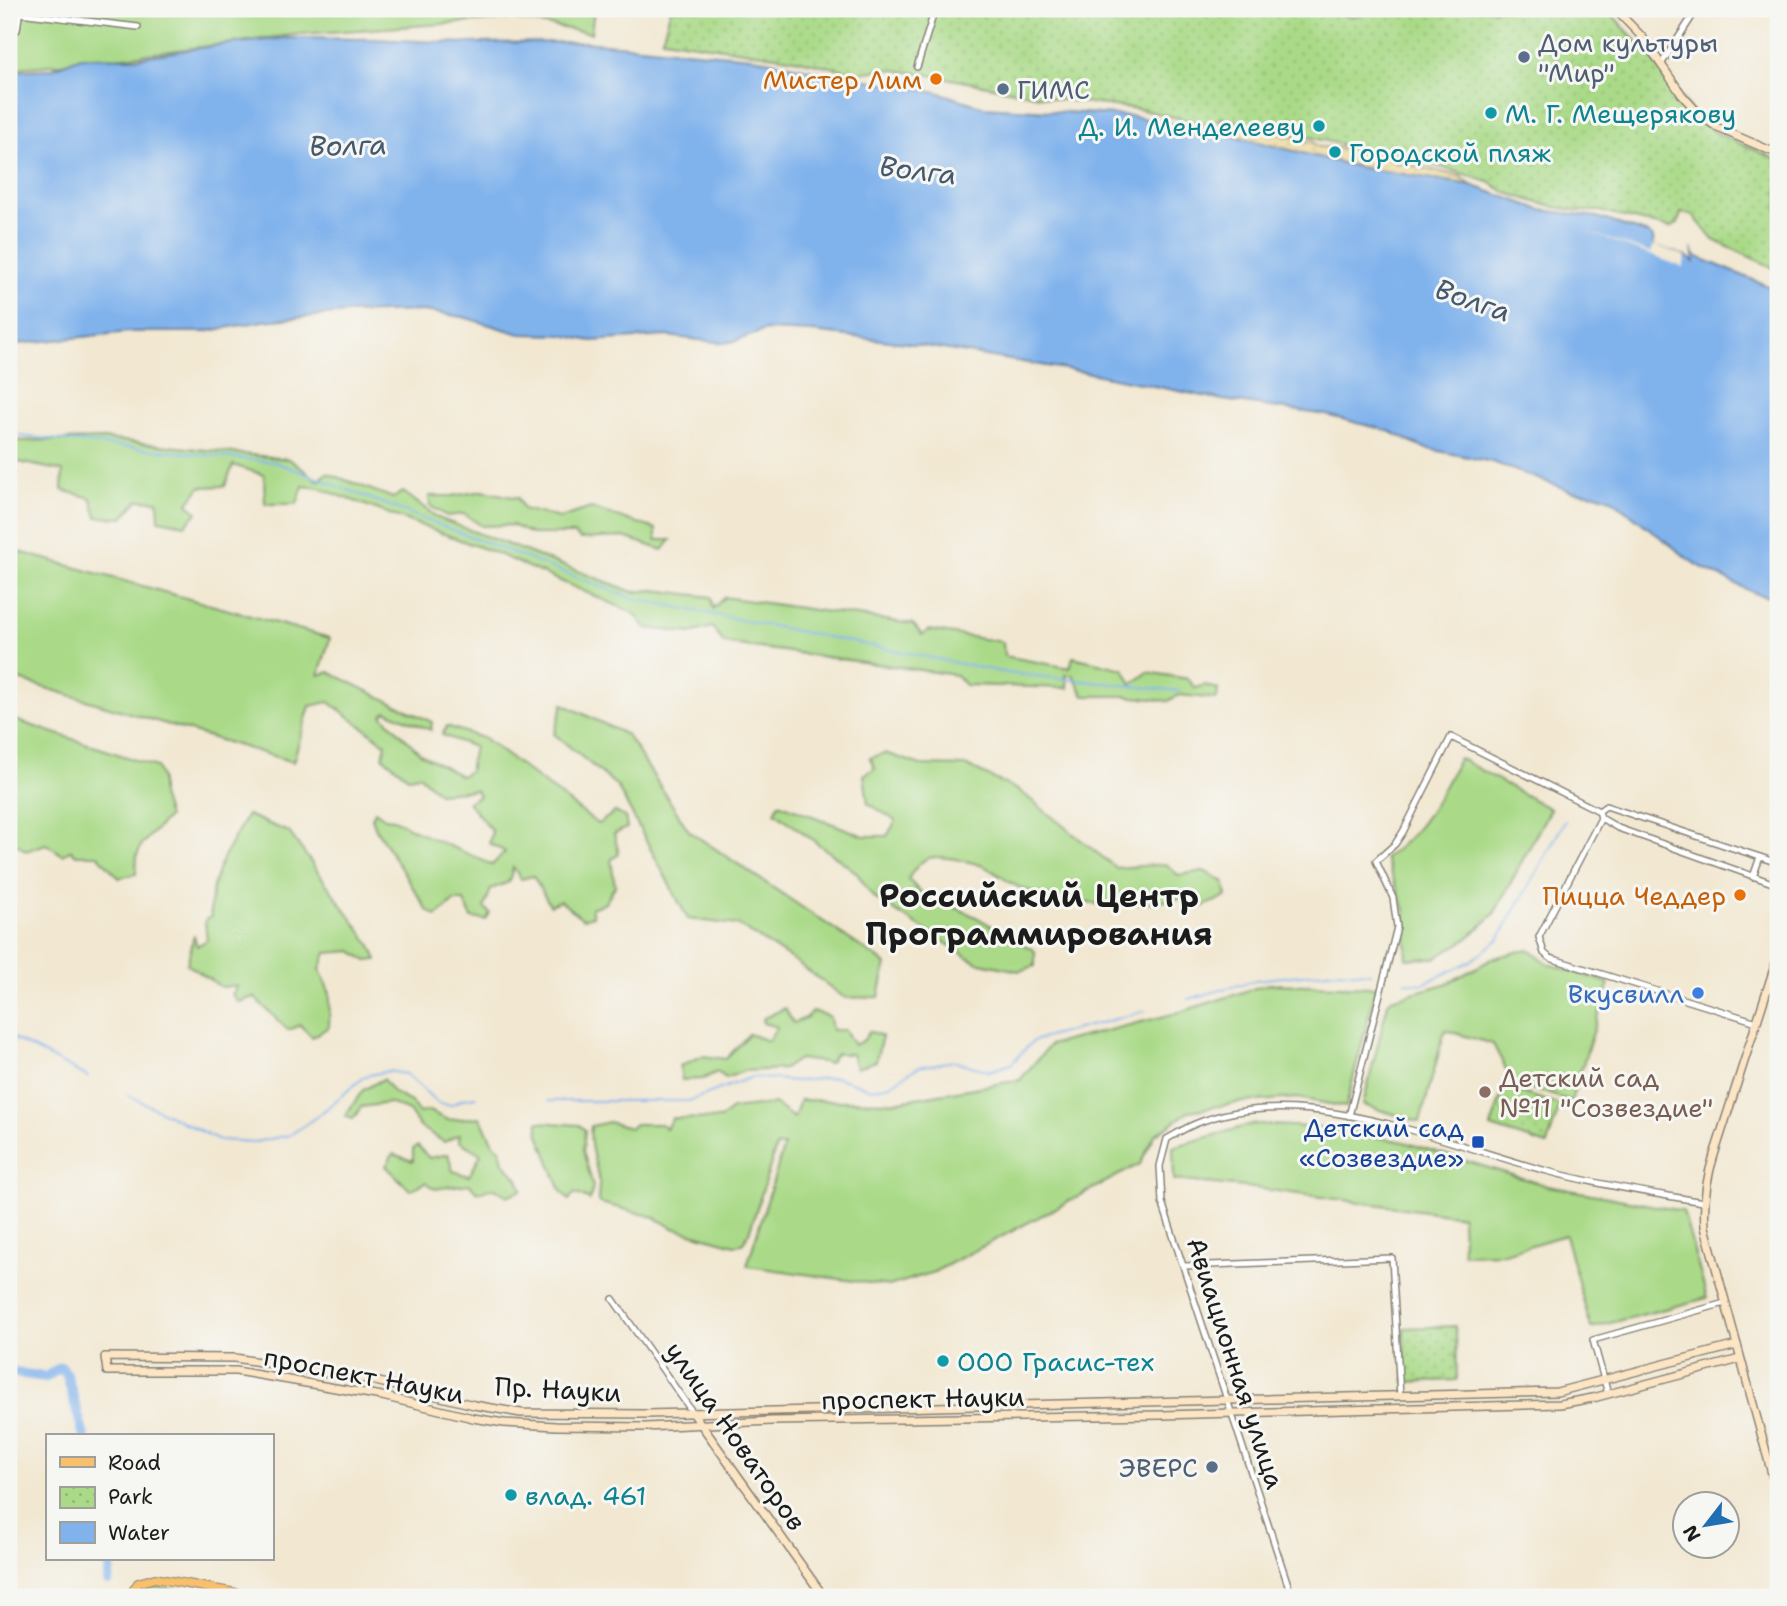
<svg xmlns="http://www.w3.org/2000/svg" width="1787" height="1606" font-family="'Shantell Sans',sans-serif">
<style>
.green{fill:#aada88;stroke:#637b52;stroke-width:2}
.sand{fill:url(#sand-dots);stroke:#857b5d;stroke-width:2}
.park{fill:url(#park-dots);stroke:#637b52;stroke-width:2}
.water{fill:#80b2ec;stroke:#4e6784;stroke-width:2}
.pier{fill:#f2e8d2}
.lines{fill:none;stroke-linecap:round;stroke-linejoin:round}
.stream{stroke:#80b2ec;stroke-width:2}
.river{stroke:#80b2ec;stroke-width:10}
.street-casing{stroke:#878277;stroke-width:8}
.secondary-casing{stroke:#878277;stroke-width:10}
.primary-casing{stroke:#878277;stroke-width:10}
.street{stroke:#fff;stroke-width:5}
.secondary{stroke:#fce5c4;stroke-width:7}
.primary{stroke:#f8bf6c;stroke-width:8}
.service-dot{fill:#5c6f8a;stroke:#f6f6f2;stroke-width:2.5}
.food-dot{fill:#e8710a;stroke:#f6f6f2;stroke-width:2.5}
.culture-dot{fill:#0f9aa8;stroke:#f6f6f2;stroke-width:2.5}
.shop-dot{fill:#3f7fe0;stroke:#f6f6f2;stroke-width:2.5}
.education-dot{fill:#8d6e63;stroke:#f6f6f2;stroke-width:2.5}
.transit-dot{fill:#1a4fb4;stroke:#f6f6f2;stroke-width:2.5}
.labels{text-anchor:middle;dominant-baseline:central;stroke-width:6;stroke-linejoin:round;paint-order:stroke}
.service-label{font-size:26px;fill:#4e5e75;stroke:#f6f6f2;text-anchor:start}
.food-label{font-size:26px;fill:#c56008;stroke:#f6f6f2;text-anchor:end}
.culture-label{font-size:26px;fill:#0d838f;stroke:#f6f6f2;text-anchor:start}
.shop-label{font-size:26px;fill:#366cbe;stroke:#f6f6f2;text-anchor:end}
.education-label{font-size:26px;fill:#785e54;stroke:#f6f6f2;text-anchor:start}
.transit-label{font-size:26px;fill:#164399;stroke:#f6f6f2;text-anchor:end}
.street-label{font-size:26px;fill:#1c1c1c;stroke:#f6f6f2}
.water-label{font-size:28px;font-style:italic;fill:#44586f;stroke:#f6f6f2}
.district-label{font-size:33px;font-weight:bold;fill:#1c1c1c;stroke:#f6f6f2}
</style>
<defs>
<pattern id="sand-dots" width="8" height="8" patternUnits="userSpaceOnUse" patternTransform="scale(1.75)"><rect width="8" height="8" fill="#eeda9e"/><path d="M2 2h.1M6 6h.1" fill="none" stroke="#ccba88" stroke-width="1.8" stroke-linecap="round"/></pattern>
<pattern id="park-dots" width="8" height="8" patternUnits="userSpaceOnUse" patternTransform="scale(1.75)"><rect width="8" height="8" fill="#aada88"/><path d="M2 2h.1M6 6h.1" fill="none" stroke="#92ba75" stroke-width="1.8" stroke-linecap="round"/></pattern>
</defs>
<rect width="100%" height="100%" fill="#f6f6f2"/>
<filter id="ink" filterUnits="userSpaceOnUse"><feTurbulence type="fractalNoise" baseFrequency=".0143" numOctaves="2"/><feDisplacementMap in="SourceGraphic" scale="14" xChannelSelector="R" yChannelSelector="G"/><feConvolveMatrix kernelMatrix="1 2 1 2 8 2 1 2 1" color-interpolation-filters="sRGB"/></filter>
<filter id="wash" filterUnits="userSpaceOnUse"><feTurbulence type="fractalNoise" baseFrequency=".00686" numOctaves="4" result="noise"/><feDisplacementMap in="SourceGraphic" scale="28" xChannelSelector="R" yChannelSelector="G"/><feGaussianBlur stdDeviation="1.57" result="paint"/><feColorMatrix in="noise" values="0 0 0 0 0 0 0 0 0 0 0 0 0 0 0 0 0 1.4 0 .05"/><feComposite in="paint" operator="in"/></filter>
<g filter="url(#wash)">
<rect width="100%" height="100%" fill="#f2e8d2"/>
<g class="green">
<path d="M9 9H594L591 33 513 19 300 34 101 60 9 69Z"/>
<path d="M9 439 13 441 105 439 289 459 319 481 327 473 393 498 403 492 438 518 633 592 654 590 711 597 713 609 724 597 913 624 922 635 929 630 1003 642 1004 656 1070 668 1073 657 1124 669 1132 684 1148 672 1188 679 1195 688 1205 685 1218 689 1217 699 1179 695 1168 701 1125 696H1084L1073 675H1066L1068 688 965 685 956 675 724 643 712 627 691 633 646 628 634 613 498 554 319 488 303 486 297 504H265L264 475 233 465 225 486 200 487 188 503 197 513 185 525 159 520 158 501 138 500 123 518 97 517 91 498 62 490 63 471 9 460Z"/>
<path d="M483 491 518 498 523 509 560 518 591 508 656 529V540H671L663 550 624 537 580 539 574 534H531L512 525 482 526 464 514 447 516 430 506 429 496H452Z"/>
<path d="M9 549 330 638 319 675 329 672 432 722 431 730 386 711 382 715 421 754 461 776 469 771 474 747 442 735 447 726 485 739 598 824 615 812 625 817 627 828 614 834 619 854 611 860 615 886 605 903 591 908 593 916 583 919 560 901 550 905 533 876 521 879 513 867 509 882 491 889 484 908 490 913 486 920 472 918 464 901H454L437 916 427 910 376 829 372 818 375 811 385 818 394 819C425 838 460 849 492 865L505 852 489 843 492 831 468 802 479 796 476 790 439 793 419 775 408 777 383 757 386 744 329 702 310 706 293 762 9 677Z"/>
<path d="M563 704 627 735 689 831 886 964 879 997 845 998 796 962 738 925 688 919 617 786 554 734Z"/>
<path d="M9 718 157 767 161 778V795L168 817 142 844 137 855 136 874 119 878 98 855H76L71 850 63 855 46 844 26 851 9 838Z"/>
<path d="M885 753 921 765 967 766 1020 791 1116 868 1166 864 1178 875 1204 871 1224 882 1227 896 1200 908 1181 898C1130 909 1071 907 1021 888 1010 884 1000 875 989 869 980 863 948 857 936 857 922 857 915 868 908 879L919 891 976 917 1035 951V966L1019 971 976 962 873 897 856 872 775 812 779 803 864 836H887L896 821 868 803 864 775 875 768 870 758Z"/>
<path d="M1459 758 1550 809 1494 914 1467 939 1435 958 1407 959 1405 910 1385 858C1423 831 1439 798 1459 758Z"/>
<path d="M247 815 289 832 370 944 377 960 367 961 352 951 326 953 320 970 330 994 329 1027 312 1037 300 1025 288 1030 254 997 238 1002 232 994 237 986 221 987 187 964 194 935 197 946 207 940 205 920 211 917C207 879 229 847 247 815Z"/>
<path d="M1528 949 1549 964 1609 983 1571 1101 1513 1083 1493 1044 1445 1030 1420 1122 1363 1105 1388 1003 1391 999 1448 983 1494 958Z"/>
<path d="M1268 984 1376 987 1346 1107 1297 1098 1243 1102 1190 1111 1155 1135 1140 1164 934 1272 889 1286 747 1266 784 1146 776 1147 749 1233 742 1244 735 1245 673 1228 654 1217 600 1203C596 1195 600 1190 599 1181 596 1162 588 1146 591 1126L609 1122 630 1128 635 1124H661L666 1129 672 1118 720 1119 732 1109 774 1104 794 1118 800 1100 893 1102 1020 1080 1050 1045 1177 1013Z"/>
<path d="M785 1008 793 1023 806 1018 813 1011 830 1017 832 1030H845L854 1045 864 1040 869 1031 882 1036 876 1061 856 1068 852 1054H836L829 1063 799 1059 784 1069 744 1071 726 1078 717 1072 703 1079 682 1080 680 1066 702 1056 726 1059 749 1034 768 1041 777 1027 763 1023 762 1019Z"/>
<path d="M383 1079 394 1093 411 1102 419 1113 429 1111 448 1120 480 1117 493 1143 500 1149 503 1162 518 1179 522 1190 507 1196 495 1188 478 1192 469 1184 435 1189 426 1182 410 1190 386 1166 393 1154 413 1161V1149L418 1146 429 1158 448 1154 453 1171 469 1176 481 1154 459 1141 460 1134 444 1142 420 1127 409 1111 389 1103 361 1107 353 1119 345 1116 363 1090Z"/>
<path d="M538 1122 579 1125 585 1130 583 1151 593 1186 590 1200 574 1193 569 1200 561 1191 538 1132Z"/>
<path d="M1253 1124 1328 1128 1404 1142 1548 1186 1683 1211 1707 1298 1591 1328 1565 1235 1505 1253 1463 1254 1462 1216 1254 1188 1174 1180 1173 1147Z"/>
<path d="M151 1586 206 1594 213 1597H136L141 1590Z"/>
</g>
<path class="sand" d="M1220 120 1312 142 1319 147 1345 148 1378 154 1400 163 1459 176 1471 185 1358 167 1218 132Z"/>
<g class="park">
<path d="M671 9H893L926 14 928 9H1323L1352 17 1379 9H1607L1651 57 1696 117 1716 133 1778 160V270L1713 240 1693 215 1681 213 1678 223 1671 228 1600 211H1581L1549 206 1507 193 1489 182 1441 167 1396 159 1372 151 1221 118 1209 125 1138 109 1056 99 925 74 885 69 859 73 789 58 662 39Z"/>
<path d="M1504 1087 1560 1105 1547 1145 1491 1127Z"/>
<path d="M1456 1326 1457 1380 1405 1382 1404 1328Z"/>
</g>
<path class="water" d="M287 38 372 39 466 43 584 42 752 57 826 73 937 92 984 107 1131 116 1218 132 1358 167 1471 185 1541 210 1597 217 1649 234 1653 238 1654 246 1686 256 1694 262 1692 248 1695 256 1778 290V599L1754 593 1695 564 1611 499 1596 494 1571 491 1492 462 1424 448 1389 431 1326 415 1223 400 1089 373 906 343 812 332 766 330 735 341 723 343 667 336 591 341 562 335 520 334 463 317 423 311 347 313 263 321 204 332H129L9 345V71L51 69 81 57 137 58 219 45Z"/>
<path class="pier" d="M1582 230 1651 253 1654 245 1686 256 1683 267Z"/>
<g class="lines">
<g class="stream">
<path d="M9 435 275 462 631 598 1007 673 1180 691"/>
<path d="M1405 982 1423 984 1471 961 1499 939 1565 821"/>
<path d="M1189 999 1256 980 1336 971 1370 973"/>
<path d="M9 1036 88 1077"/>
<path d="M128 1095 219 1140 255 1142 290 1135 319 1115 365 1076 388 1071 406 1074 439 1104 451 1105 463 1099 476 1097"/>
<path d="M548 1101H689L752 1077 797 1081 836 1077 871 1089 890 1085 918 1067 954 1061 989 1071 1011 1064 1033 1041 1145 1011"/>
<path d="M107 1597V1594"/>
</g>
<g class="river">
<path d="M9 1372 46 1377 61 1367 67 1375 84 1436"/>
<path d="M108 1581 111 1559"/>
</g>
</g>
</g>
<g filter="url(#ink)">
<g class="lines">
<g class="street-casing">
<g id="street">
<path d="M19 13 138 27"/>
<path d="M9 30H17L20 9"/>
<path d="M1662 63 1697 9"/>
<path d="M917 67 935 9"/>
<path d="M1601 818 1618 828 1778 885"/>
<path d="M1753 877 1760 857"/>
<path d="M1757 1022 1550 958 1544 953 1539 937 1601 818 1599 811 1606 806 1778 863"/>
<path d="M1349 1116 1397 927 1393 898 1376 861 1395 844 1403 832 1451 737 1599 811"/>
<path d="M1184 1266 1392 1258 1400 1396"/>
<path d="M613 1299 693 1413"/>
<path d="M1608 1394 1593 1340 1725 1303"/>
<path d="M1292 1597 1162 1202 1160 1166 1167 1139C1176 1134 1185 1128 1195 1124 1302 1079 1442 1143 1547 1171 1598 1185 1652 1193 1703 1202"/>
</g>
</g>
<g class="secondary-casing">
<g id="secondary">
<path d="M1350 9H1366"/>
<path d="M1615 9 1643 38 1682 95 1701 116 1718 128 1778 154"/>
<path d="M1778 956 1714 1155C1706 1180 1703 1201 1705 1227L1778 1496"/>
<path d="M1737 1345 1557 1392 646 1414 521 1413 474 1405 371 1380 235 1358 105 1357 107 1371H236L382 1396 473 1418 504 1423 556 1426 645 1427 772 1421 1162 1415 1560 1404 1593 1398 1740 1359"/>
<path d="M693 1413 824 1597"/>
</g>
</g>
<g class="primary-casing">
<path id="primary" d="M129 1597 138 1583 155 1578 258 1597"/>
</g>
<use href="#street" class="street"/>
<use href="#secondary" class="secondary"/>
<use href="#primary" class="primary"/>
</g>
</g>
<g class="service-dot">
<circle cx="1524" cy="57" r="7"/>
<circle cx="1003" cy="89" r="7"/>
<circle cx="1212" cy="1467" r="7"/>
</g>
<g class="food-dot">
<circle cx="936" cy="79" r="7"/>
<circle cx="1740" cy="895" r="7"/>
</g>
<g class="culture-dot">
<circle cx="1491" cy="113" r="7"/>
<circle cx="1319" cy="126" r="7"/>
<circle cx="1335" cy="152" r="7"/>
<circle cx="943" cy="1361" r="7"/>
<circle cx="511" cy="1495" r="7"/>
</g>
<circle class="shop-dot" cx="1698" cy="993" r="7"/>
<circle class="education-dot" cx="1485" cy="1092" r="7"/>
<rect class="transit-dot" x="1471" y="1135" width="14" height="14" rx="3.5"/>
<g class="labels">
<g class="service-label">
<text x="1538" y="42">Дом культуры<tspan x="1538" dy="30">"Мир"</tspan></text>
<text x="1017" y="89">ГИМС</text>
<text x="1198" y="1467" text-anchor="end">ЭВЕРС</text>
</g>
<g class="food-label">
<text x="922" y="79">Мистер Лим</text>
<text x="1726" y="895">Пицца Чеддер</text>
</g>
<g class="culture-label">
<text x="1505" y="113">М. Г. Мещерякову</text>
<text x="1305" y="126" text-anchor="end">Д. И. Менделееву</text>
<text x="1349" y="152">Городской пляж</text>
<text x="957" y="1361">ООО Грасис-тех</text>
<text x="525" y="1495">влад. 461</text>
</g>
<g class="shop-label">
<text x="1684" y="993">Вкусвилл</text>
</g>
<g class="education-label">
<text x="1499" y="1077">Детский сад<tspan x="1499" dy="30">№11 "Созвездие"</tspan></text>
</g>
<g class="transit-label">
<text x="1464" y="1127">Детский сад<tspan x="1464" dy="30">«Созвездие»</tspan></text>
</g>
<g class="street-label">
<text transform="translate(1236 1363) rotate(72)">Авиационная улица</text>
<text transform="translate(364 1375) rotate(11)">проспект Науки</text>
<text transform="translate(558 1389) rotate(3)">Пр. Науки</text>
<text transform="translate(923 1398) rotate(-1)">проспект Науки</text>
<text transform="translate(736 1436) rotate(55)">улица Новаторов</text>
</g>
<g class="water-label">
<text transform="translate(348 145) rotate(-1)">Волга</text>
<text transform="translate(918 170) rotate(7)">Волга</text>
<text transform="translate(1473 300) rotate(19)">Волга</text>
</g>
<g class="district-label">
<text x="1039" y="895">Российский Центр<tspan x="1039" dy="38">Программирования</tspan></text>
</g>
</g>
<rect width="1787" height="1606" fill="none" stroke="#f6f6f2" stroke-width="35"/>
<rect x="46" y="1434" width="228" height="126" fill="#f6f6f2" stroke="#9f9f9c" stroke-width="2"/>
<rect x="60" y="1457" width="35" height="10" fill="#f8bf6c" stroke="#9f9f9c" stroke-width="2"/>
<text x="108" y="1470" font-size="21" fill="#1c1c1c">Road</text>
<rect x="60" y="1487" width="35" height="21" fill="url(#park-dots)" stroke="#9f9f9c" stroke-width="2"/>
<text x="108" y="1504" font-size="21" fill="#1c1c1c">Park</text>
<rect x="60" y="1522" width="35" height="21" fill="#80b2ec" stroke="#9f9f9c" stroke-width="2"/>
<text x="108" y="1540" font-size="21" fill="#1c1c1c">Water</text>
<g transform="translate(1706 1525) rotate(239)"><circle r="33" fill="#f6f6f2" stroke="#9f9f9c" stroke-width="2"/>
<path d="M0-5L12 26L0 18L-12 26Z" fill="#1f6fb2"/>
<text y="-10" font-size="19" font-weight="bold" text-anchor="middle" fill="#1c1c1c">N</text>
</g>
</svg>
